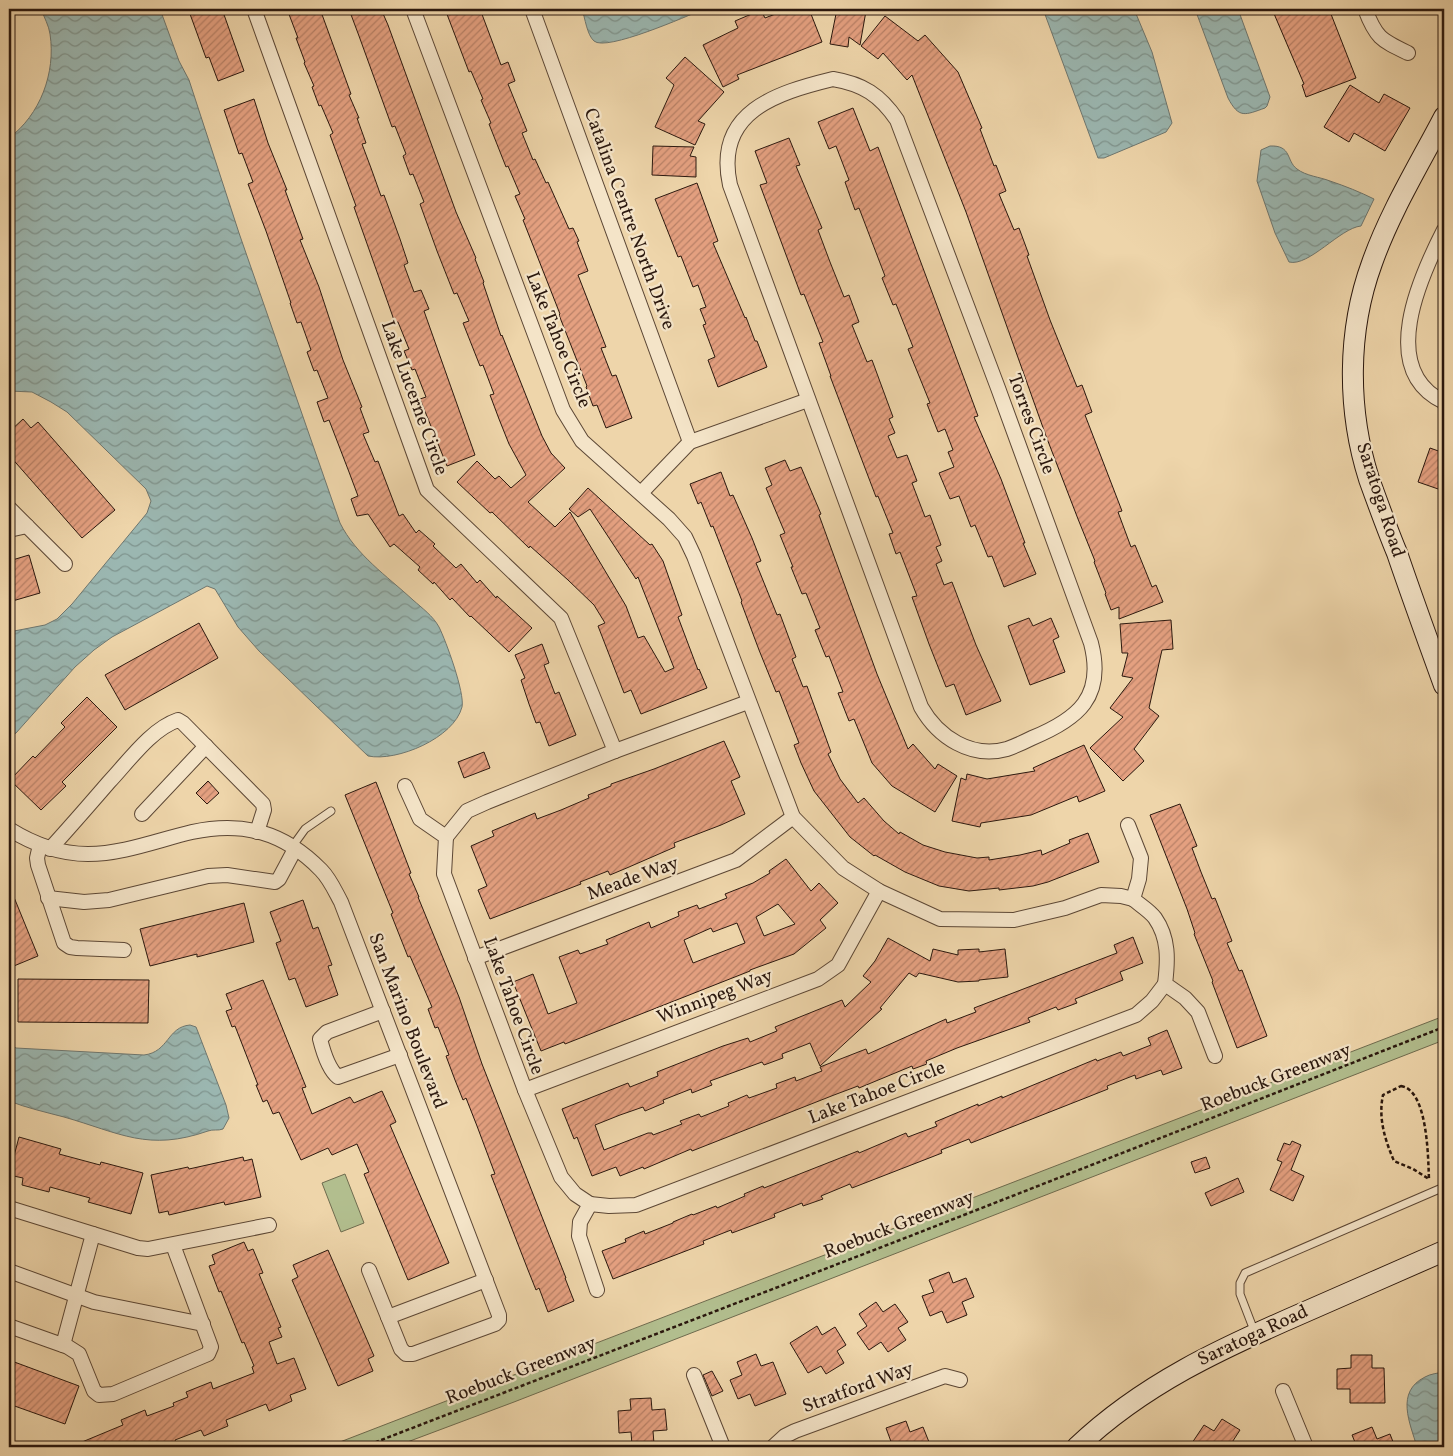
<svg xmlns="http://www.w3.org/2000/svg" width="1453" height="1456" font-family="Vollkorn,serif">
<style>
.green{fill:#b2be8e;stroke:#6e6b4e}
.water{fill:url(#water-waves);stroke:#6e7770}
.building{fill:url(#building-hatch);stroke:#2b180e;fill-rule:evenodd}
.lines{fill:none;stroke-linecap:round;stroke-linejoin:round}
.lane-casing{stroke:#5c4735;stroke-width:9}
.street-casing{stroke:#5c4735;stroke-width:16}
.secondary-casing{stroke:#2b180e;stroke-width:22}
.path{stroke:#2b180e;stroke-width:2.5;stroke-dasharray:4 2.5;stroke-linecap:butt}
.lane{stroke:#f4e4c8;stroke-width:7}
.street{stroke:#f4e4c8;stroke-width:14}
.secondary{stroke:#f4e4c8;stroke-width:20}
.labels{text-anchor:middle;dominant-baseline:central;stroke-width:4.5;stroke-linejoin:round;paint-order:stroke}
.street-label{font-size:19px;fill:#2b180e;stroke:#f4e4c8}
</style>
<defs>
<pattern id="water-waves" width="16" height="10" patternUnits="userSpaceOnUse" patternTransform="scale(1.25)"><rect width="16" height="10" fill="#9bb7b1"/><path d="M0 5q4-4 8 0t8 0" fill="none" stroke="#7f948e"/></pattern>
<pattern id="building-hatch" width="6" height="6" patternUnits="userSpaceOnUse" patternTransform="scale(1.25)"><rect width="6" height="6" fill="#e4a080"/><path d="M-1 1l2-2M0 6l6-6M5 7l2-2" fill="none" stroke="#b98167"/></pattern>
</defs>
<rect width="100%" height="100%" fill="#eed5aa"/>
<filter id="stains"><feTurbulence type="fractalNoise" baseFrequency=".004" numOctaves="4"/><feColorMatrix values="0 0 0 0 .2 0 0 0 0 .09 0 0 0 0 .02 0 0 0 .5 -.17"/></filter>
<radialGradient id="worn" r=".72"><stop offset=".6" stop-color="#630" stop-opacity="0"/><stop offset="1" stop-color="#630" stop-opacity=".3"/></radialGradient>
<g class="green">
<path d="M1444 1016V1040L514 1402 394 1447H327Z"/>
<path d="M345 1174 364 1223 341 1232 322 1183Z"/>
</g>
<g class="water">
<path d="M41 9H160L179 61 189 80 239 233 340 523C356 555 387 576 413 600 422 608 433 616 439 627 446 641 465 693 462 707 454 738 397 762 368 756L259 651 238 627 215 589 207 586 112 637 94 650 75 667 16 733 13 735 9 734V632L45 625 57 619 72 604 147 513 151 501 146 489 67 412 51 402 32 392 9 391V138C40 115 56 73 50 34 49 26 44 17 41 9Z"/>
<path d="M582 9H704C687 16 606 52 594 41 587 35 585 18 582 9Z"/>
<path d="M1043 9H1134L1152 52 1172 123 1166 132 1104 158H1098Z"/>
<path d="M1195 9H1238L1270 97 1267 106 1265 108C1245 115 1239 119 1228 98Z"/>
<path d="M1270 146C1292 145 1286 161 1297 169 1306 176 1320 177 1330 181 1345 186 1360 192 1374 199L1361 226C1340 228 1309 267 1289 262L1275 233 1257 181 1261 150Z"/>
<path d="M190 1025 196 1027 198 1032 226 1105 229 1118 223 1129C218 1131 213 1129 208 1131 148 1152 120 1133 64 1117 45 1112 27 1108 9 1101V1044L16 1048 144 1055C169 1052 167 1027 190 1025Z"/>
<path d="M1444 1372V1447H1417C1410 1423 1395 1392 1425 1377 1430 1374 1438 1373 1444 1372Z"/>
</g>
<g class="building">
<path d="M194 9H222L244 71 218 81 209 57 206 58 190 14 195 12Z"/>
<path d="M287 9H320L351 94 349 95 359 118H357L366 143 362 144 371 168 381 196 384 195 400 239 408 263 404 265 414 292 421 290 429 309 424 311 475 455 447 466 420 399 426 397 415 369 412 370 404 351 409 349 398 322 395 323 388 303 354 207 356 206 330 135 333 133 321 105 319 106 312 87 314 86 304 63 305 62 296 38H298Z"/>
<path d="M358 9H381L388 25 456 212 476 258 475 259 484 282 483 283 501 336 502 335 542 436 551 453 565 468 528 502 555 527 570 512 626 606 638 638 644 636 665 672 674 668 638 577 636 579 590 509 578 517 569 509 588 488 650 545 652 544 663 561 682 615 678 617 698 670 699 669 707 688 641 714 631 690 624 693 598 626 605 623 594 605 568 580 530 546 529 548 492 512 490 513 457 482 477 461 495 479 499 476 511 488 526 475 509 444 499 419 490 395 494 394 483 365 480 366 463 323 469 321 457 293 454 294 437 251 420 204 424 202 413 174 410 175 403 156 406 154 395 126 392 127 359 36 350 12Z"/>
<path d="M445 9H480L501 65 508 62 515 81 508 84 527 131 522 133 533 160 535 159 546 183 548 182 569 229 573 228 579 241 577 242 588 271 578 275 606 347 601 348 612 376 616 375 632 418 606 428 597 405 593 406 586 387 587 386 559 315 560 314 523 220 525 219 515 196 520 194 508 166 506 167 489 124 491 123 481 100 483 99 471 71 469 72Z"/>
<path d="M788 9H809L822 42 737 75 739 79 723 87 703 45 738 28 735 21 761 10 765 18Z"/>
<path d="M837 9H853L866 11 860 45 849 37 848 47 830 44Z"/>
<path d="M1272 9H1329L1356 78 1306 97 1302 85 1304 84Z"/>
<path d="M885 16 918 41 925 35 958 72 982 128 980 129 994 166 996 165 1006 191 999 194 1014 230 1019 228 1029 255 1027 256 1050 320 1077 387 1082 385 1092 412 1085 415 1122 511 1118 512 1131 547 1135 545 1152 587 1156 585 1163 602 1119 619V607L1111 610 1105 594 1106 593 1094 562 1095 561 1078 519 1046 436 966 212 912 75 907 80 883 53 878 59 861 46Z"/>
<path d="M685 57 724 92 698 121 705 124 695 145 655 127 674 85 666 78Z"/>
<path d="M1350 85 1379 103 1384 94 1410 108 1385 151 1354 133 1349 142 1324 127Z"/>
<path d="M254 99 268 143 287 190H285L303 239 300 240 319 287 343 360 362 407 360 408 369 432 363 434 375 462 378 461 399 516 403 514 416 533 419 530 435 544 433 546 456 568 461 564 477 583 480 580 496 598 497 596 532 628 509 652 471 616 470 617 452 598 450 600 434 582 433 584 418 570 420 567 394 544 390 547 368 514 357 516 351 499 358 496 349 472 329 420 324 422 317 402 328 398 317 370 314 371 307 352 311 350 301 322 297 323 290 303H291L266 231 248 184 253 182 242 153 239 154 224 110Z"/>
<path d="M853 108 870 151 878 147 978 416 974 417 1001 479 1025 543H1023L1036 574 1004 587 992 556 988 557 975 525 971 527 959 496 950 499 939 473 954 467 948 452 953 450 945 429 938 432 927 404 930 403 908 349 913 347 896 304 893 305 882 278 885 276 859 208 855 210 845 182 849 180 836 146 829 149 818 122Z"/>
<path d="M789 138 800 165 796 166 822 228 818 230 830 262 844 297 849 295 859 322 852 325 867 362 872 360 893 417 889 419 895 433 888 436 897 458 907 455 917 481 912 483 925 517 930 515 941 545 936 547 942 561 936 564 944 585 952 582 976 645 1001 701 966 715 954 684 946 687 929 644 912 597 917 596 900 552 896 554 889 534 893 533 878 496 876 497 830 376H831L819 343 823 342 804 294 801 295 760 185 767 183 755 151Z"/>
<path d="M653 146 694 147 690 156 696 157V177L652 175Z"/>
<path d="M697 183 718 241 713 243 745 318 746 317 755 341H757L767 367 718 387 708 360 715 357 703 325 706 324 700 309 706 307 698 285 693 287 681 256 678 257 655 199Z"/>
<path d="M23 419 31 428 38 422 115 510 82 538 9 455V432Z"/>
<path d="M1430 448 1444 453V491L1418 482Z"/>
<path d="M785 460 790 471 801 467 821 514 819 515 877 674 908 749 913 744 935 769 938 764 957 776 935 812 892 786 872 763 854 719 849 721 838 693 843 692 829 656 826 657 815 630 820 628 806 593 802 594 791 567H793L780 535 785 533 766 488 772 485 765 468Z"/>
<path d="M721 472 730 496 733 495 752 538 761 561 756 563 777 615 780 614 796 657 792 659 803 687 807 686 831 752 828 754 840 779 858 803 864 798 884 821 899 834 900 832 923 845 945 852 977 858 989 857V860L1020 855 1041 850 1042 855 1070 843 1069 840 1088 833 1099 862 1048 882 1033 886 999 890V888L969 891 939 886 905 872 875 855 874 856 850 837 814 791 801 763 794 745 799 743 779 691 776 692 759 650 741 602 742 601 713 526 711 527 701 502 698 504 690 484Z"/>
<path d="M29 555 40 593 9 602V561Z"/>
<path d="M1029 618 1033 626 1051 618 1059 637 1053 640 1065 672 1030 685 1008 626Z"/>
<path d="M1171 620 1173 649 1162 650 1149 708 1159 716 1134 749 1144 761 1123 781 1090 748 1123 717 1110 708 1133 678 1122 676 1128 653H1122L1120 624Z"/>
<path d="M199 623 218 658 125 710 105 675Z"/>
<path d="M542 644 549 663 544 665 555 694 559 692 576 735 549 746 540 722 536 723 529 704 521 680 525 678 515 655Z"/>
<path d="M87 697 117 727 62 782 66 786 41 810 10 780 33 756 35 758 65 727 61 723Z"/>
<path d="M724 741 740 777 731 781 745 814 721 825 674 843 675 847 629 867 610 875 608 871 580 882 581 884 490 919 478 890 487 886 471 846 494 836 492 831 535 813 537 819 561 810 589 798 588 795 611 786V784L654 769Z"/>
<path d="M1084 745 1105 791 1079 802 1077 796 1031 815 981 823 980 827 952 821 961 778 966 780 967 774 987 779 1035 771 1033 768Z"/>
<path d="M484 752 490 768 464 778 458 762Z"/>
<path d="M208 781 219 793 207 804 196 793Z"/>
<path d="M376 782 411 873 409 874 419 897H418L459 997 482 1064 566 1278H565L574 1301 548 1312 539 1288 536 1290 528 1270 491 1175 495 1174 477 1126 466 1098 463 1100 455 1080 446 1056 449 1055 438 1027 435 1028 428 1009 432 1007 410 956 408 957 391 914 393 913 345 795Z"/>
<path d="M1180 804 1197 846 1192 848 1201 872 1212 899 1215 898 1232 941 1227 943 1239 971 1242 970 1267 1036 1237 1048 1212 982 1213 981 1194 934 1195 933 1187 909 1150 815Z"/>
<path d="M786 859 811 891 819 883 838 903 820 920 826 928 794 954 750 970V971L565 1044 564 1042 541 1051 513 982 533 974 548 1014 577 1003 559 957 578 950 580 954 608 944 606 940 649 922 651 928 679 916 678 912 697 905 699 909 727 898 725 894 753 883 770 873 769 871ZM778 904 795 924 764 936 756 917ZM737 923 745 943 693 963 684 940 711 928 713 932Z"/>
<path d="M9 885 38 956 9 968Z"/>
<path d="M303 900 313 929 318 927 332 965 328 966 338 995 306 1007 295 978 289 980 276 943 281 941 270 912Z"/>
<path d="M244 903 254 942 197 957V954L150 966 140 929Z"/>
<path d="M1133 937 1143 963 1120 972 1123 980 1075 999 1077 1003 1058 1010 1056 1007 1028 1018 1030 1022 957 1048 926 1061 927 1064 913 1069 912 1066 859 1088 858 1086 834 1095 692 1151 691 1149 644 1169 643 1167 620 1176 616 1167 592 1176 577 1137 574 1139 562 1109 628 1083 630 1087 658 1076 657 1072 723 1046 748 1038 750 1042 777 1031 775 1027 842 1000 845 1007 871 982 863 976 875 961 888 938 930 961 933 949 958 955V950L979 949V952L1005 949 1008 977 979 980V981L958 982 919 973 916 977 909 973 880 1008 882 1009 820 1066 810 1043 782 1054 783 1058 764 1065 762 1062 710 1081 712 1085 692 1093 691 1089 663 1100 664 1103 645 1111 643 1107 620 1115 595 1125 604 1150 648 1133H652L653 1135 682 1124 680 1121 699 1114 701 1117 729 1106 728 1103 747 1095 749 1098 777 1088 776 1084 795 1077 796 1081 822 1071 820 1067 866 1049 868 1054 946 1019 947 1023 976 1012 974 1008 1117 953 1114 945Z"/>
<path d="M18 979 149 980 148 1023 18 1022Z"/>
<path d="M263 980 306 1087 302 1088 312 1114 350 1097 354 1103 382 1091 396 1122 390 1125 449 1263 408 1280 364 1174 369 1172 357 1144 332 1155 328 1148 301 1160 279 1112 273 1114 267 1100 263 1102 256 1085H258L235 1026 232 1027 226 1011 232 1009 226 994Z"/>
<path d="M1167 1030 1182 1068 1163 1075 1161 1070 1136 1079 1135 1075 1107 1086 1108 1089 1065 1106 971 1143 969 1139 941 1150 942 1153 852 1188 850 1184 821 1196 823 1199 803 1206 802 1203 774 1214 775 1217 732 1233 731 1230 703 1241 704 1244 613 1279 602 1251 626 1242 625 1239 644 1231 645 1234 673 1223V1222L692 1214 693 1215 716 1206 717 1208 745 1196 744 1194 763 1186 764 1188 858 1151 859 1153 906 1133 908 1137 937 1126 935 1122 978 1104V1106L1002 1096V1098L1096 1059 1097 1061 1121 1052 1123 1056 1151 1045 1148 1038Z"/>
<path d="M19 1137 61 1149 59 1154 100 1165 101 1162 143 1173 131 1214 88 1202 90 1198 50 1187 49 1192 22 1185 23 1178 9 1175Z"/>
<path d="M1292 1141 1301 1145 1291 1170 1304 1176 1293 1201 1270 1190 1282 1162 1277 1160 1284 1143 1290 1145Z"/>
<path d="M243 1157 244 1161 252 1159 261 1197 225 1205 224 1202 169 1215 168 1211 159 1213 151 1175 188 1167 189 1169Z"/>
<path d="M1206 1157 1210 1168 1195 1173 1191 1162Z"/>
<path d="M1238 1178 1244 1192 1211 1206 1205 1193Z"/>
<path d="M244 1242 248 1251 253 1249 263 1273 259 1274 281 1327 278 1328 282 1337 269 1342 277 1364 294 1358 306 1389 290 1395 292 1401 269 1411 266 1404 226 1420 228 1426 204 1436 201 1430 175 1440 176 1442 164 1447H70L123 1425 121 1420 145 1410 147 1416 174 1406 173 1403 188 1397 186 1392 211 1382 213 1389 254 1373 252 1367 254 1366 244 1342 242 1343 221 1291 219 1292 209 1266 215 1264 212 1255Z"/>
<path d="M328 1250 374 1356 368 1359 373 1371 338 1386 292 1280 298 1277 293 1265Z"/>
<path d="M949 1272 953 1283 966 1278 974 1297 962 1302 967 1315 947 1323 942 1311 930 1316 922 1296 934 1292 929 1280Z"/>
<path d="M876 1302 883 1312 895 1304 908 1322 898 1328 906 1340 888 1352 881 1342 869 1350 857 1333 867 1326 859 1314Z"/>
<path d="M817 1326 822 1335 835 1327 846 1345 837 1351 844 1363 826 1374 821 1366 808 1373 790 1343Z"/>
<path d="M756 1354 761 1366 773 1362 786 1394 755 1406 750 1394 738 1399 730 1380 742 1375 737 1362Z"/>
<path d="M1351 1355H1372V1368H1384L1385 1403H1350V1389H1337V1369L1351 1368Z"/>
<path d="M9 1360 79 1386 65 1424 9 1404Z"/>
<path d="M712 1371 723 1391 712 1396 703 1375Z"/>
<path d="M651 1398 652 1410 665 1409 667 1430 653 1431 654 1444 632 1445 631 1432 619 1433 618 1411 631 1410 630 1399Z"/>
<path d="M1222 1419 1240 1430 1229 1447H1199L1192 1443 1204 1425 1214 1431Z"/>
<path d="M906 1421 910 1432 923 1427 931 1447H893L886 1428Z"/>
<path d="M1372 1427 1377 1439 1390 1434 1395 1447H1357L1352 1435Z"/>
</g>
<g class="lines">
<g class="lane-casing">
<g id="lane">
<path d="M292 847 305 829 331 811"/>
<path d="M1255 1333 1240 1294V1283L1245 1273 1444 1187"/>
</g>
</g>
<g class="street-casing">
<g id="street">
<path d="M254 9 427 490 561 618 615 751"/>
<path d="M413 9 563 410 582 441 669 519 685 537 694 556 793 817 843 868 879 891 940 919 1014 920 1065 908 1101 895 1121 896 1133 899"/>
<path d="M532 9 690 442"/>
<path d="M1365 9C1376 38 1381 40 1408 53"/>
<path d="M833 79C863 84 880 95 897 120L998 388 1091 643C1105 697 1078 719 1032 738 1024 742 1015 746 1007 749 971 759 938 737 921 707L730 185C714 112 776 93 833 79Z"/>
<path d="M1444 230C1420 277 1377 370 1444 402"/>
<path d="M641 493 690 442 808 400"/>
<path d="M9 508 65 564"/>
<path d="M9 530 27 526"/>
<path d="M405 786 420 819 446 837 444 874 525 1090 561 1177 575 1194 590 1204 580 1222 579 1236 597 1290"/>
<path d="M142 814 206 746"/>
<path d="M1128 825 1141 858 1139 879 1133 899C1140 905 1150 911 1155 918 1169 938 1168 960 1165 984L1185 998 1198 1012 1215 1056"/>
<path d="M9 829C33 844 59 854 88 854 123 854 158 840 192 832 243 821 284 832 321 870 330 879 335 891 341 902L499 1315V1320L495 1324 413 1354H406L401 1349 369 1270"/>
<path d="M446 837 467 811 487 802 615 751 748 702"/>
<path d="M40 845 37 858 38 865 64 943 70 947 77 948 124 950"/>
<path d="M50 849C70 827 90 804 109 782 128 762 151 729 178 720L183 723 263 804 264 810 257 832"/>
<path d="M48 898 84 902 109 900 208 876 227 875 275 882 279 879 295 849"/>
<path d="M475 958 736 860 793 817"/>
<path d="M383 1011 327 1032 320 1039C323 1051 328 1069 338 1077L400 1055"/>
<path d="M525 1090 818 979 838 965 879 891"/>
<path d="M590 1204 609 1206 636 1205 1136 1015 1152 1001 1165 984"/>
<path d="M9 1208 138 1248 148 1249 269 1225"/>
<path d="M9 1271 94 1302 203 1324"/>
<path d="M388 1317 486 1280"/>
<path d="M9 1326 68 1347 79 1354 94 1391 99 1395 113 1394 208 1354 211 1347 173 1245"/>
<path d="M63 1345 93 1234"/>
<path d="M694 1375 723 1447"/>
<path d="M1283 1391 1306 1447"/>
<path d="M773 1447 785 1436 795 1431 945 1376 960 1380"/>
</g>
</g>
<g class="secondary-casing">
<g id="secondary">
<path d="M1444 117C1419 165 1390 212 1372 263 1347 331 1347 410 1369 479 1378 504 1387 529 1397 553 1412 597 1428 641 1444 685"/>
<path d="M1077 1447C1143 1384 1222 1348 1305 1312 1351 1292 1398 1271 1444 1251"/>
</g>
</g>
<g class="path">
<path d="M1401 1086C1428 1090 1428 1158 1429 1179L1413 1169 1394 1161C1385 1140 1378 1118 1383 1095Z"/>
<path d="M363 1447 900 1240 1444 1027"/>
</g>
<use href="#lane" class="lane"/>
<use href="#street" class="street"/>
<use href="#secondary" class="secondary"/>
</g>
<g class="labels">
<g class="street-label">
<text transform="translate(629 219) rotate(70)">Catalina Centre North Drive</text>
<text transform="translate(558 340) rotate(68)">Lake Tahoe Circle</text>
<text transform="translate(414 398) rotate(70)">Lake Lucerne Circle</text>
<text transform="translate(1031 424) rotate(70)">Torres Circle</text>
<text transform="translate(1380 500) rotate(72)">Saratoga Road</text>
<text transform="translate(633 879) rotate(-20)">Meade Way</text>
<text transform="translate(715 997) rotate(-21)">Winnipeg Way</text>
<text transform="translate(513 1006) rotate(70)">Lake Tahoe Circle</text>
<text transform="translate(407 1021) rotate(69)">San Marino Boulevard</text>
<text transform="translate(1276 1078) rotate(-21)">Roebuck Greenway</text>
<text transform="translate(877 1093) rotate(-21)">Lake Tahoe Circle</text>
<text transform="translate(899 1225) rotate(-21)">Roebuck Greenway</text>
<text transform="translate(1253 1336) rotate(-25)">Saratoga Road</text>
<text transform="translate(521 1371) rotate(-21)">Roebuck Greenway</text>
<text transform="translate(858 1388) rotate(-20)">Stratford Way</text>
</g>
</g>
<rect width="1453" height="1456" fill="none" stroke="#eed5aa" stroke-width="30"/>
<rect x="10" y="10" width="1433" height="1436" fill="none" stroke="#2b180e" stroke-width="2.5"/>
<rect x="15" y="15" width="1423" height="1426" fill="none" stroke="#2b180e"/>
<rect width="100%" height="100%" filter="url(#stains)"/>
<rect width="100%" height="100%" fill="url(#worn)"/>
</svg>
